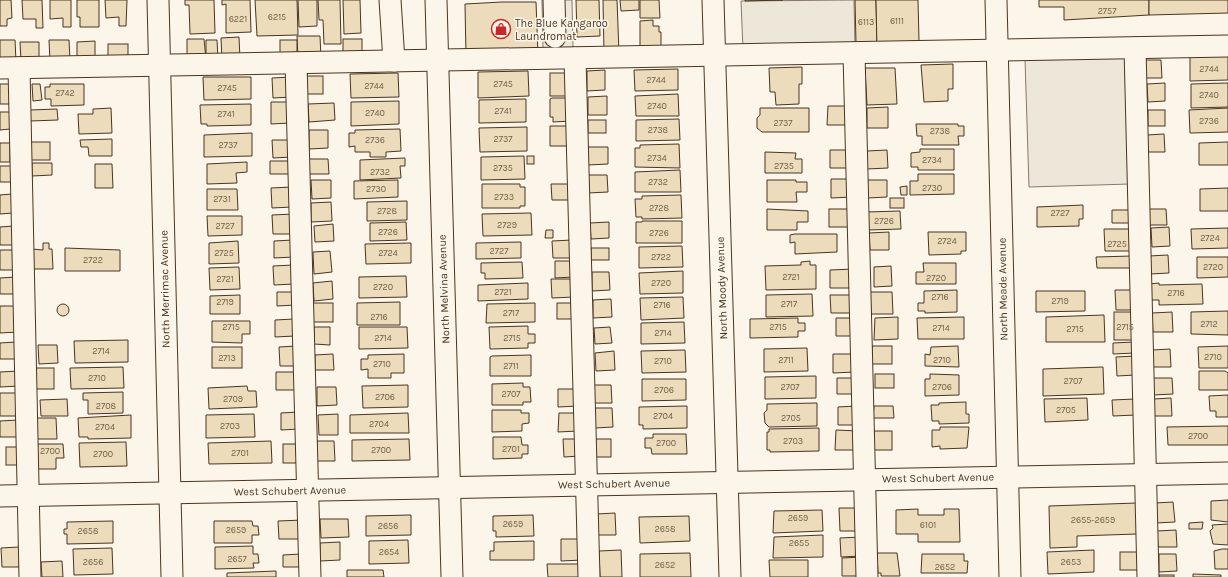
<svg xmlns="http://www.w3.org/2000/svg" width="1228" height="577" font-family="Karla,sans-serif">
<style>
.parking{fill:#ede7d9;stroke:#887966}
.building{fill:#ecdcbc;stroke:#4a3520}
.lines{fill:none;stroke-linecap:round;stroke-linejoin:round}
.minor-casing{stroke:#4a3520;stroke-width:23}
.minor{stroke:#fbf6e9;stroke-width:21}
.labels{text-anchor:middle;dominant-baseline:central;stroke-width:3;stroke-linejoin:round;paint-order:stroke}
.number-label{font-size:9px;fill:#725f47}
.poi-label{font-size:11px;fill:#4a3520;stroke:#fbf6e9;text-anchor:start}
.street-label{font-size:11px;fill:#4a3520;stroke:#fbf6e9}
</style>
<rect width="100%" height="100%" fill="#fbf6e9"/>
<g class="parking">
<path d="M542 0H572L573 48H543Z"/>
<path d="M854 0 855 48 743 50 741 1Z"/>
<path d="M1126 56 1130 184 1029 187 1025 59Z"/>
</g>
<g class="building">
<path d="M0 0H11L12 18 7 19V26H0Z"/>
<path d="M22 0H42L43 28H36V19H23Z"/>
<path d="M50 0H71V27H63V18L50 19Z"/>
<path d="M77 0H99V27H80V17H77Z"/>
<path d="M105 0H127L126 26H119V17L106 18Z"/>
<path d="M185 0H214L215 33 190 34 189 5H185Z"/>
<path d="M222 0H250L251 32 226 33V4L222 5Z"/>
<path d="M255 0H297L298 35 257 36Z"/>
<path d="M298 0H317V26L299 27Z"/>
<path d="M318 0H340L341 44H324L323 20H319Z"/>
<path d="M343 0H360L361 33 344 34Z"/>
<path d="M576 0H599L600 36 577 37Z"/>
<path d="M603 0H617L619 53 604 54Z"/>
<path d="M620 0H639V10L621 11Z"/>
<path d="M640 0H659L660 18H640Z"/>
<path d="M745 0H783L745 1Z"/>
<path d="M855 0H876L877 50 856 44Z"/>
<path d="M876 0H918L919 41H911V49L877 50Z"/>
<path d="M1039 0H1149V15L1064 20V7H1039Z"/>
<path d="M1149 0H1228V13L1149 15Z"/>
<path d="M502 2H536L538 55 466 56 465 4Z"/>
<path d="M653 20V26H659V32H661V52H640V21Z"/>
<path d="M297 36H320L321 58 298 59Z"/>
<path d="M239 37 240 59 222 60 221 38Z"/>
<path d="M187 39H204L206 59 187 60Z"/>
<rect x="343" y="39" width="19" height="18"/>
<path d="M0 40H15L16 61 0 62Z"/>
<path d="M49 40H69L70 60 50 61Z"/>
<path d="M206 40H217L218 59H206Z"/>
<rect x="280" y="40" width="17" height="18"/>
<path d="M95 41V61H77V42Z"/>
<path d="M20 42H39V62H21Z"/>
<rect x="108" y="44" width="20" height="19"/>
<path d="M1228 56V80L1190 81V57Z"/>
<path d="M1143 60H1161L1162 78H1143Z"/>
<path d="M953 64V89H948V101L924 102 921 65Z"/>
<path d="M802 67V84H799V104L776 105 775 92H770L769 68Z"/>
<path d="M865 68H895L897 104 867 105Z"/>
<path d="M678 69V90L635 91 634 70Z"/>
<path d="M605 70V90L587 91V71Z"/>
<path d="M528 71 529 96 478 98V72Z"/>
<path d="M398 73 399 97 351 98 350 74Z"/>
<rect x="550" y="73" width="19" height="23"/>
<rect x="306" y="76" width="17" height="18"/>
<path d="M203 77H251V99L204 100Z"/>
<path d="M291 77 292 97 273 98 272 78Z"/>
<path d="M1165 83V101L1148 102 1147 84Z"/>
<path d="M1228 83V107L1191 108V84Z"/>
<rect x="0" y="84" width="11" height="20"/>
<path d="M32 84H40L42 100 33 101Z"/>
<path d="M50 84H84V105L51 106V99H45V87H50Z"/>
<path d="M678 94 679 116H636L635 96Z"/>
<path d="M607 96V115H588V97Z"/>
<path d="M552 98H570L571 121 553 122V117H550V99Z"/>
<path d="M526 99V122L479 123V100Z"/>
<path d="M399 101V124L351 126V102Z"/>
<path d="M271 102H290V123L271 124Z"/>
<path d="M334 103 335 120 309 122 308 104Z"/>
<path d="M251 104V125L207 126V124H201L200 105Z"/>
<path d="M828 106H848V125H827Z"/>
<path d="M888 107V128H867V108Z"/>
<path d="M111 108 112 133 79 134 78 114H93V109Z"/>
<path d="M760 108H809V132H762L757 128V118L760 115Z"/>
<path d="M1228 108V132L1190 133 1189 110Z"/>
<path d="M57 109 58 120 30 121V110Z"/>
<rect x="1148" y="110" width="17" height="16"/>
<path d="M0 112H10V129L0 130Z"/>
<path d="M679 119 680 140 636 141V120Z"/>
<rect x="588" y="120" width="18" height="13"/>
<path d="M916 124H958V126H964V136H958L959 145H922V136H917Z"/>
<path d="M550 126H571L570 146H550Z"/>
<path d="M527 127V151L480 152 479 128Z"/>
<path d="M400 129 401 151 386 152V157H370V152H355V146L349 147V133H355V130Z"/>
<path d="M309 130H328V148L309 149Z"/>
<path d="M252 133V156L204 157V135Z"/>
<path d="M1164 134 1165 152H1148L1147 135Z"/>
<path d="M112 139V156H89L88 147H81L80 140Z"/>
<path d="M272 140H292V157L273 158Z"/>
<rect x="30" y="142" width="20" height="18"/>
<path d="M1228 142V165H1199V143Z"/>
<rect x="0" y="143" width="10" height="19"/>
<path d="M679 144 680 168 635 167V148H640V145Z"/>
<path d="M588 147H608V164L588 165Z"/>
<path d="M920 149H954V170H918V167H911V153L920 152Z"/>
<path d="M830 150H850L851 168H830Z"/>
<path d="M887 150 888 168 867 169V151Z"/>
<path d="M765 152 796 153 795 159H802V173H765Z"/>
<path d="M524 156 525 179 481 180V157Z"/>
<rect x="527" y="156" width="7" height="8"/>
<path d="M405 158V166H400L401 178 360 180V160Z"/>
<path d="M308 159H328L329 174H309Z"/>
<path d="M270 161H289L290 174H270Z"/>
<path d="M247 162V172L236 173 237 183 207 184V164Z"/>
<path d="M32 163H52V175L32 176Z"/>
<path d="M95 164H112L113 188H95Z"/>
<rect x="0" y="166" width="11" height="16"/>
<path d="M680 170 681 192H635V172Z"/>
<path d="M918 174H954V194L910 195V181H918Z"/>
<path d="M588 175H607L608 192 588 193Z"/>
<path d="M831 179H852V197L831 198Z"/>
<path d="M311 180H331V198L312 199Z"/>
<path d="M398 180V197L354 199V181Z"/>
<path d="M767 180H796V182H807V192H796L797 202H767Z"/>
<path d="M867 180H887V197L868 198Z"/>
<path d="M482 184H520V187H525V206H520V208H482Z"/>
<path d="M551 184H571V200H552Z"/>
<path d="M907 186V195H901L900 187Z"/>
<path d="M292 187V207L272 208 271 188Z"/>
<path d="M1228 188V211H1200V189Z"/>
<path d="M207 189H237L238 210H207Z"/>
<path d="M12 194 13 213 0 214V195Z"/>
<path d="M681 195 682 218 642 219V217H636L635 199H642V196Z"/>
<rect x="890" y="198" width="14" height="10"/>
<path d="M407 201V220L367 221V202Z"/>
<path d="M331 202 332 221 311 222V203Z"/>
<path d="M1083 205V219H1079V226L1037 227V207Z"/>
<path d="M767 209 808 211V222H797V230H767Z"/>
<rect x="829" y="209" width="20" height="18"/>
<path d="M1148 209H1166L1167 225H1149Z"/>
<path d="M1112 210H1131L1132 223H1112Z"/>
<path d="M900 211 901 229 868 230 867 212Z"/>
<path d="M531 213 532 235 483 236 482 214Z"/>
<path d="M294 214V234H273L272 215Z"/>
<path d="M207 216H242V235L208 236Z"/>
<path d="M642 221H682V243H636V222H642Z"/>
<path d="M406 222 407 240 370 241V223Z"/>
<path d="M609 222V238L591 239 590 223Z"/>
<path d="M333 224 334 241 315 242 314 226Z"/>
<path d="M14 226 15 245H0V227Z"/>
<path d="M1169 227 1170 246 1152 247 1151 228Z"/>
<path d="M1228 228V248L1192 249 1191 229Z"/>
<path d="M1104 229H1134L1130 251H1105Z"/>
<path d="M546 230H553V238H545Z"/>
<path d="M889 232V250H870L869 233Z"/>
<path d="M928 232H966V251H961V254L929 255Z"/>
<path d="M795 234H837V252L795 254V242L790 243V235Z"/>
<path d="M293 240 294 257 274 258V241Z"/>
<path d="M572 240V258H553L552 241Z"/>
<path d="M238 241 239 263 209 264V243Z"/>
<path d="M521 242V258L476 259V243Z"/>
<path d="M43 243H49V249H52L53 269H32V249L43 250Z"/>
<path d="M411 243V263L366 264 365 244Z"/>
<path d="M682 246 683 267 639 268V247Z"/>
<path d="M65 248 120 250V271H65Z"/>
<rect x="591" y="248" width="18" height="12"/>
<rect x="0" y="250" width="15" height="20"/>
<path d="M330 251 332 272 314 274 313 252Z"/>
<path d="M1168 255 1169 273 1150 274 1149 256Z"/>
<path d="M1132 256V268H1097L1096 257Z"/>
<path d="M1197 257H1228V277L1197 278Z"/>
<path d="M555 261H573V277L555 278Z"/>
<path d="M810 261V265H816V289L766 290 765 266 801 265V262Z"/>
<path d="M522 262 523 278 485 279V273H481V263Z"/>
<path d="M923 263H956V284H916V272H924Z"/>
<path d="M293 265 294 284 274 285 273 266Z"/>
<path d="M891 266 892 286 874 287V267Z"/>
<path d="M239 267 240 289 210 290 209 268Z"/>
<path d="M854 269 855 288H830V270Z"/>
<path d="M683 271V293L640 294 639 273Z"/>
<path d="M592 272H609L610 290 592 291Z"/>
<path d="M406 276 407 297 359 298V277Z"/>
<path d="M16 277V294H0V278Z"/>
<path d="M551 279H573L574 297 552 298Z"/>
<path d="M332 281 333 299 314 301 313 283Z"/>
<path d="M528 283V299L478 301V285Z"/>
<path d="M1159 283V285L1202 284 1203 304 1159 305V300H1150L1149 284Z"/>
<path d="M957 290V312L925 313V311H918V303H924V291Z"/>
<path d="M1115 290H1132L1133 310H1116Z"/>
<path d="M1036 291H1085V311L1036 312Z"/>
<path d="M277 292H296V305L277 306Z"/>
<path d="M870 292H892L893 314H871Z"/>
<path d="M812 294 813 316 766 317V295Z"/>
<path d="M240 295V314H210V296Z"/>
<path d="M830 295H854L855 313H831Z"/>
<path d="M683 297 684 318 641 320 640 298Z"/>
<path d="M611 299 612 317 593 318V300Z"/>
<path d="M400 302V325H357V303Z"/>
<rect x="313" y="303" width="20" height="19"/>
<path d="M535 303V322L486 323 487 304Z"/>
<rect x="557" y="303" width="18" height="16"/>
<circle cx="63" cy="310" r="6"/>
<path d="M0 306H18V332L0 333Z"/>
<path d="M1228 311V335L1191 334V312Z"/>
<rect x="1114" y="312" width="22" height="28"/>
<path d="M1172 312 1173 332H1153L1152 313Z"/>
<path d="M1104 315 1105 342H1046V317Z"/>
<path d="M898 317V339L874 340 875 318Z"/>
<path d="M964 317V339H918L917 318Z"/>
<path d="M798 318V323H805V331H798V337L750 338V319Z"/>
<path d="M836 318H853L854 336H836Z"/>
<path d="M294 319 295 336 275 337V320Z"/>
<path d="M212 321H250V334H242V343L212 342Z"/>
<path d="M684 322 685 343 641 344V323Z"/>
<path d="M528 326V334H535V343H528V348L490 349 489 327Z"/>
<path d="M314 327H330V345L314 344Z"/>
<path d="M359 327H407L408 348 359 349Z"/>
<path d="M610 327 612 343 595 344 594 328Z"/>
<path d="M128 340V362L75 363 74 341Z"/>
<path d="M16 342 17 359H0V343Z"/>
<path d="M1134 342 1135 353 1113 354V343Z"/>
<path d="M38 345H57L58 363 39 364Z"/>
<path d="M296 346 297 366H280L279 347Z"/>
<rect x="872" y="346" width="20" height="18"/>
<path d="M958 346 959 367 925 366V354L930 355 931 347Z"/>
<path d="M1228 346V368H1199L1198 347Z"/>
<rect x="212" y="347" width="30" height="21"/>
<path d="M807 348 808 371 764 372V349Z"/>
<path d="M1170 349 1171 367H1153V350Z"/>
<path d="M685 350 686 372 642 373 641 351Z"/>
<path d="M614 351 615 370 596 371 595 353Z"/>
<path d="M333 354 334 370H315V355Z"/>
<path d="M404 354V373H391V378H368V369L361 370V359H368V355Z"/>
<path d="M833 354H854L855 372 833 373Z"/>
<path d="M531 355V376H490V357L492 356Z"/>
<path d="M1135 356 1136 375 1117 376 1116 357Z"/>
<path d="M123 367 124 388 71 389 70 368Z"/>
<path d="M1103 367 1104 394 1043 396V369Z"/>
<rect x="35" y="368" width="19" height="21"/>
<path d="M18 371 19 386 0 387V372Z"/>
<path d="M1199 371H1225L1228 373V390H1199Z"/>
<path d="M276 372H294L295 390H276Z"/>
<rect x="875" y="374" width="19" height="14"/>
<path d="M930 374 959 375V395L925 396V379H930Z"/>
<path d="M816 376V398L765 399V377Z"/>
<path d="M837 378H856L855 394H837Z"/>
<path d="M1153 378H1172L1173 394 1153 395Z"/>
<path d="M642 379H686V400L642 401Z"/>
<path d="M523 383V387H530L531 402H523V405H492V384Z"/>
<path d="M408 385V407L363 408 362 386Z"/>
<path d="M594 385H611L612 403H593Z"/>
<path d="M247 386 248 391H256L257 407 209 409 208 388Z"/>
<path d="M317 387H336L337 405 317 406Z"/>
<path d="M558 389H577L578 406 558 407Z"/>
<path d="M123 392V413L88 414V400H83V393Z"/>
<rect x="0" y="393" width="17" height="23"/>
<path d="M1228 395V417H1216V411H1210L1209 396Z"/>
<path d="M1087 398 1088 420 1045 422 1044 399Z"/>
<path d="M1171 398 1172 416H1154V399Z"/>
<path d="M67 399 68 416H41L40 400Z"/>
<path d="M1135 399 1136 415 1113 416 1112 400Z"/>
<path d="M966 402V414H969V423L939 424V421H932L931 405H939V403Z"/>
<path d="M817 403V426L769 427 765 423 764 413 767 410V404Z"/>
<path d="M687 406V428L643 429V425H639V407Z"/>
<path d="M856 406 857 425H838V407Z"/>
<path d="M874 406H893L894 418H873Z"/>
<path d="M594 408H612L613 427 595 428Z"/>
<path d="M492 410H521V413H529V423L522 424V431L492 432Z"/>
<path d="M298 412 299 429 281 430V413Z"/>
<path d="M408 413 409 433H350V415Z"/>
<path d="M559 413H578V431L558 432Z"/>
<path d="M254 414 255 437 206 438V415Z"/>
<path d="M338 414V435H319L318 415Z"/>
<path d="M131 415V438L88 439V437H79L78 418Z"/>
<path d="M34 418H56L57 439H35Z"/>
<path d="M18 420 19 437H0V421Z"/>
<path d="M1228 426V445H1168L1167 427Z"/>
<path d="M940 427H969L967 448 940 449V446L932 447V430H940Z"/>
<path d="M819 428V451L770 452V450H767V432H769V429Z"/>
<path d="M836 430 859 431V450H835Z"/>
<rect x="874" y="431" width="18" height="19"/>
<path d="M653 434H686L687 454H652L651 448H645V438H653Z"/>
<path d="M493 437H521L522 445H528V454H522V458L493 459Z"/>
<path d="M409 439 410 460 352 461V440Z"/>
<path d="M563 439H579L580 456 564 457Z"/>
<path d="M594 439H611V457H595Z"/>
<path d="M271 441 272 463 209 464 208 443Z"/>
<path d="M316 441H334L335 461H316Z"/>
<path d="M126 442 127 466 80 467 79 443Z"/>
<path d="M36 444H63L64 458H56V469H36Z"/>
<rect x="283" y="444" width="16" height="19"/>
<rect x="6" y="447" width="15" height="18"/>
<path d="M1228 500V522L1211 520V501Z"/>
<path d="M1173 502 1175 522 1156 523 1155 503Z"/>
<path d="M1137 503V534L1077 536V547L1050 548 1049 506Z"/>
<path d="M839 508H860L861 531H840Z"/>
<path d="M918 509V515H944V509H959L960 542H918V534H896V510Z"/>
<path d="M822 510 823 531 773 533 774 511Z"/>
<path d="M615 513 616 535H598L597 514Z"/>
<path d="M411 515V535L366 536V516Z"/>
<path d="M533 515 534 536 496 537V531H493V516Z"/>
<path d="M689 516 690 541 640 543 639 517Z"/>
<path d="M320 519H348L349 537 321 538Z"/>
<path d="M303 520V539H279L278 521Z"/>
<path d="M113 521V543L67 544V534H64V529H67V522Z"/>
<path d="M214 521H252L253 526H258L259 535H252V543H214Z"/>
<path d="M1203 522 1202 529H1189V523Z"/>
<path d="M1228 524V545L1213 544 1210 531 1213 528 1212 525Z"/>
<path d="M1176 530 1177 547H1158L1157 531Z"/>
<path d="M823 535V557L773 558 774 537Z"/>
<path d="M861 537V556L841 557 840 538Z"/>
<path d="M561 539H581L582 560 561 561Z"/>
<path d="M408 540 409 563 369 564V541Z"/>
<path d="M534 541V560H490V551H494V542Z"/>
<path d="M340 542V560L320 561V543Z"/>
<path d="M253 546V554H258L259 563H253L254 568 215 569V547Z"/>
<path d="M19 547 20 567H2L1 548Z"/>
<path d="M112 548 113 574 74 575 73 549Z"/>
<path d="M1222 549H1228V569H1215L1214 551Z"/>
<path d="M621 550 622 577H600L599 551Z"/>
<path d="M1094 550V572L1048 574 1047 552Z"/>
<rect x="1120" y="552" width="20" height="18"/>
<path d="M690 553 691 577H640V554Z"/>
<path d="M877 553H897L900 576H881V573H878Z"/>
<path d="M301 554V567H283V555Z"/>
<path d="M922 554H964V561H968L967 573H921Z"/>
<path d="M1159 554H1176L1177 571 1159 572Z"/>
<path d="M862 557 863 576H842V558Z"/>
<path d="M769 560H808V577H770Z"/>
<path d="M62 561 63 577H42L41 562Z"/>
<path d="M547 564H582V577H548Z"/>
<path d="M347 570H383L384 577H347Z"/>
<path d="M276 571V577H227V573Z"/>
<path d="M1193 574 1221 575V577H1193Z"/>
<rect x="1159" y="575" width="15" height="2"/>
</g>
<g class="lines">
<g class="minor-casing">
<g id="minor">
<path d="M158 0 172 577"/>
<path d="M390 0 394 61"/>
<path d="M436 0 452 577"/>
<path d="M554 0 555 37"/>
<path d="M713 0 730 577"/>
<path d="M996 0 1010 577"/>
<path d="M1135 48 1148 577"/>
<path d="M854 53 867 577"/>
<path d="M575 58 589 577"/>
<path d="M296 63 310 577"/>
<path d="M0 68 1228 46"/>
<path d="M19 68 30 577"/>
<path d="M0 496 1228 473"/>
</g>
</g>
<use href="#minor" class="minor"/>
</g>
<defs>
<g id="shop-ring" transform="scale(1)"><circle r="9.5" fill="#fbf6e9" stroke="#c62828" stroke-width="1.5"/><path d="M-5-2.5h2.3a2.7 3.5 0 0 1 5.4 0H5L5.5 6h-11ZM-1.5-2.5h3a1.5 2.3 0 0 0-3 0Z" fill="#c62828"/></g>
</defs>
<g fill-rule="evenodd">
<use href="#shop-ring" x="501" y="29"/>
</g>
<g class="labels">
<g class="number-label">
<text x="1107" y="11">2757</text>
<text x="277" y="17">6215</text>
<text x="238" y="19">6221</text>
<text x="897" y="21">6111</text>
<text x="866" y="22">6113</text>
<text x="1209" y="69">2744</text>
<text x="656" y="80">2744</text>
<text x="503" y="84">2745</text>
<text x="374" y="86">2744</text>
<text x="227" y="88">2745</text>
<text x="65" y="93">2742</text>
<text x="1209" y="95">2740</text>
<text x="657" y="106">2740</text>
<text x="503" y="111">2741</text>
<text x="375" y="113">2740</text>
<text x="226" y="114">2741</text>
<text x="1209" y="121">2736</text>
<text x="783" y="123">2737</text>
<text x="658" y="130">2738</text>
<text x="940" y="131">2738</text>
<text x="503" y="139">2737</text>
<text x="375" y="140">2736</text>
<text x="228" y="145">2737</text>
<text x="657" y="158">2734</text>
<text x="932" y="160">2734</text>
<text x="784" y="166">2735</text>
<text x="503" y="168">2735</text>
<text x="380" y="172">2732</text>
<text x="658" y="182">2732</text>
<text x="932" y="188">2730</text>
<text x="376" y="189">2730</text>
<text x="504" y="197">2733</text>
<text x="222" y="199">2731</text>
<text x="659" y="208">2728</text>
<text x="387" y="211">2728</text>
<text x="1060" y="213">2727</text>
<text x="884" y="221">2726</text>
<text x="507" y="225">2729</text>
<text x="225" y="226">2727</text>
<text x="388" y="232">2726</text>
<text x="659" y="233">2726</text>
<text x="1210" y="238">2724</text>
<text x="947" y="241">2724</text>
<text x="1117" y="244">2725</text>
<text x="499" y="251">2727</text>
<text x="224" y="253">2725</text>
<text x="388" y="253">2724</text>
<text x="661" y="257">2722</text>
<text x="93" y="260">2722</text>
<text x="1213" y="267">2720</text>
<text x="791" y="277">2721</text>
<text x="936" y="278">2720</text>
<text x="225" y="279">2721</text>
<text x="661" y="283">2720</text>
<text x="383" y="287">2720</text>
<text x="503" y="292">2721</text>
<text x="1176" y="293">2716</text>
<text x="940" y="297">2716</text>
<text x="1060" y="301">2719</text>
<text x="225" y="302">2719</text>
<text x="789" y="304">2717</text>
<text x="662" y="305">2716</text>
<text x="511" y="313">2717</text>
<text x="379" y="317">2716</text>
<text x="1209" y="324">2712</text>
<text x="231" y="327">2715</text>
<text x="778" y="327">2715</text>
<text x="1125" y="327">2715</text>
<text x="941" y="328">2714</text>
<text x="1075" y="329">2715</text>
<text x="663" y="333">2714</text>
<text x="383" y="338">2714</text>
<text x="512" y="338">2715</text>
<text x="101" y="351">2714</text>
<text x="1213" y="357">2710</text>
<text x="227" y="358">2713</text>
<text x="786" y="360">2711</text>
<text x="942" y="360">2710</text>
<text x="663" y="361">2710</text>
<text x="382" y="364">2710</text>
<text x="511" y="366">2711</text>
<text x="97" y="378">2710</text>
<text x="1073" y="381">2707</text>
<text x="790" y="387">2707</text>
<text x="942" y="387">2706</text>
<text x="664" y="390">2706</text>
<text x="511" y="394">2707</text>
<text x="385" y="397">2706</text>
<text x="233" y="399">2709</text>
<text x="106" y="406">2708</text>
<text x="1066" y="410">2705</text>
<text x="663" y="416">2704</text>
<text x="791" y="418">2705</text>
<text x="379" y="424">2704</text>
<text x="230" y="426">2703</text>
<text x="105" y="427">2704</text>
<text x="1198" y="436">2700</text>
<text x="793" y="441">2703</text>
<text x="666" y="443">2700</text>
<text x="511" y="449">2701</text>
<text x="381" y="450">2700</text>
<text x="50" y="451">2700</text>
<text x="240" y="453">2701</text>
<text x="103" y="454">2700</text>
<text x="798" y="518">2659</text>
<text x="1093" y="520">2655-2659</text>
<text x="513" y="524">2659</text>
<text x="928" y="525">6101</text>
<text x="388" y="526">2656</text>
<text x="665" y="529">2658</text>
<text x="236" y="530">2659</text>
<text x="88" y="531">2658</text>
<text x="799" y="543">2655</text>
<text x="389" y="552">2654</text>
<text x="237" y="559">2657</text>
<text x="93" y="562">2656</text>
<text x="1071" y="562">2653</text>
<text x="665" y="565">2652</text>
<text x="945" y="567">2652</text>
</g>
<g class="poi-label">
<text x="515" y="23">The Blue Kangaroo<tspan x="515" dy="13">Laundromat</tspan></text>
</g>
<g class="street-label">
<text transform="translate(722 288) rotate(-92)">North Moody Avenue</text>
<text transform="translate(165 289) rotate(-91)">North Merrimac Avenue</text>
<text transform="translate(444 289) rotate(-92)">North Melvina Avenue</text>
<text transform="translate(1003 289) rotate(-91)">North Meade Avenue</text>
<text transform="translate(938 478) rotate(-1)">West Schubert Avenue</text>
<text transform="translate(614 484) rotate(-1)">West Schubert Avenue</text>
<text transform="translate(290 491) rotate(-1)">West Schubert Avenue</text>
</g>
</g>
</svg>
